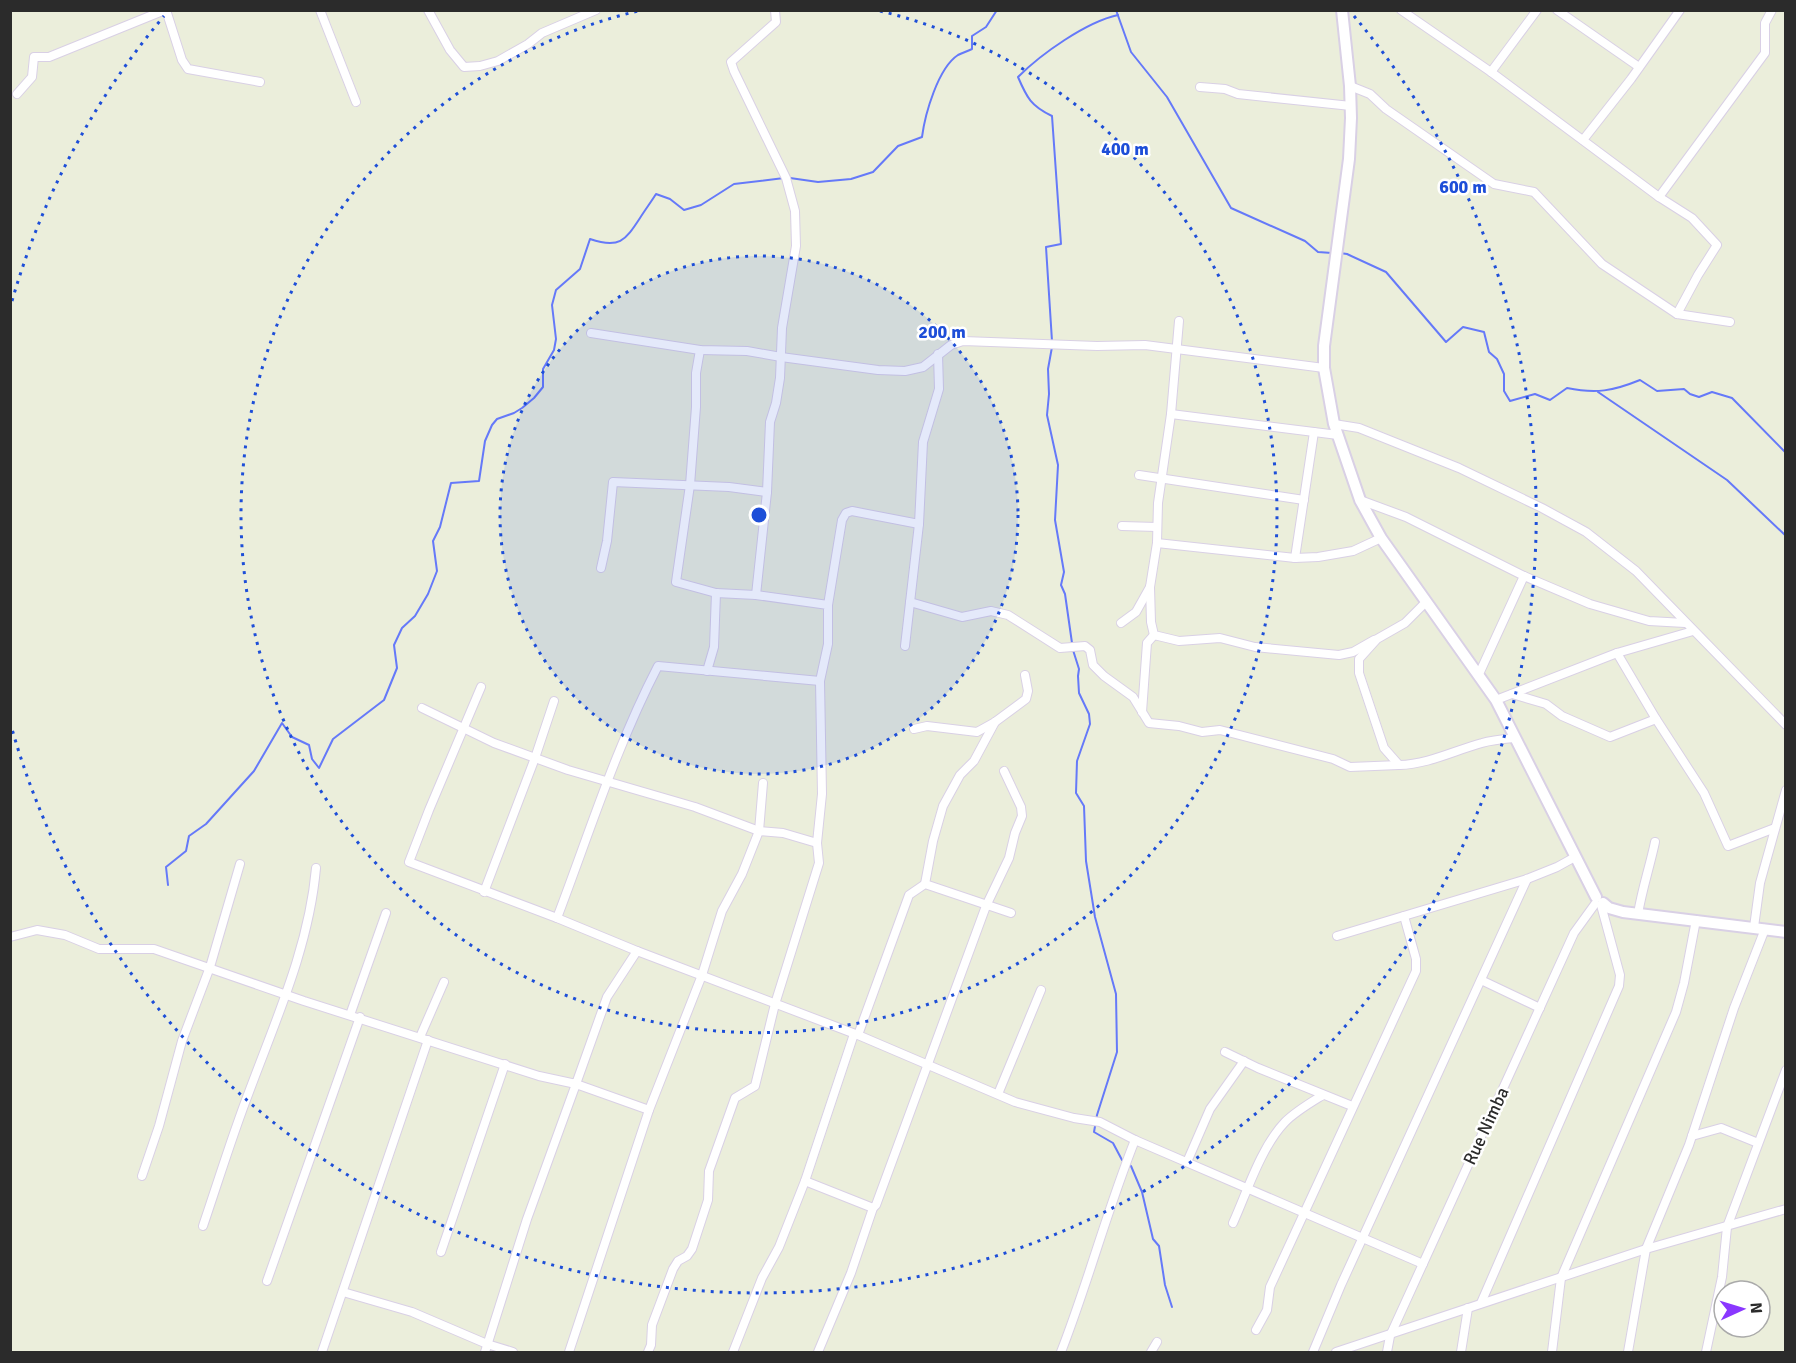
<svg xmlns="http://www.w3.org/2000/svg" width="1796" height="1363" font-family="Signika,sans-serif">
<style>
.lines{fill:none;stroke-linecap:round;stroke-linejoin:round}
.stream{stroke:#6579f9;stroke-width:2}
.street-casing{stroke:#d9d0e5;stroke-width:10}
.secondary-casing{stroke:#d9d0e5;stroke-width:14}
.street{stroke:#fff;stroke-width:8}
.secondary{stroke:#fff;stroke-width:10}
.ring{fill:none;stroke:#1d4ed8;stroke-width:3;stroke-dasharray:3 6}
.labels{text-anchor:middle;dominant-baseline:central;stroke-width:5;stroke-linejoin:round;paint-order:stroke}
.street-label{font-size:18px;fill:#2b2b2b;stroke:#fff}
.centre{fill:#1d4ed8;stroke:#fff;stroke-width:3}
.ring-label{font-size:18px;text-anchor:middle;font-weight:bold;fill:#1d4ed8;stroke:#fff;stroke-width:5;stroke-linejoin:round;paint-order:stroke}
</style>
<rect width="100%" height="100%" fill="#ebeedb"/>
<g class="lines">
<g class="stream">
<path d="M1116 10 1131 52 1167 97 1231 208 1305 241 1318 252 1332 253"/>
<path d="M790 178 818 182 851 179 873 172 898 146 922 137C925 114 938 68 958 55 962 53 968 51 972 49V36L986 27 997 10"/>
<path d="M1340 253 1347 254 1386 272 1446 342 1463 327 1484 332 1489 352 1497 359 1504 374V391L1510 401 1535 394 1550 400 1567 388C1596 394 1613 391 1640 380L1657 391 1684 389 1690 394 1699 397 1712 392 1732 398 1786 453"/>
<path d="M1052 341 1046 247 1061 244 1052 116C1031 106 1027 98 1018 77 1041 54 1086 22 1118 15"/>
<path d="M1052 347 1048 369 1049 394 1047 415 1058 465 1055 520 1064 572 1061 585 1065 594 1073 650 1079 669 1078 676 1079 693 1089 714 1090 724 1077 761 1076 793 1084 806 1086 861 1095 917 1116 994 1117 1052 1097 1115 1094 1132 1113 1143 1122 1160 1131 1166 1142 1192 1153 1239 1159 1246 1165 1285 1172 1307"/>
<path d="M1598 392 1727 480 1786 536"/>
<path d="M168 885 166 867 186 851 189 836 206 824 254 771 282 723 292 737 309 745 312 759 319 768 333 739 384 700 397 668 394 645 402 628 415 616 428 594 437 571 433 541 440 527 451 483 479 481 485 441 492 425 497 419 514 413 522 408 534 398 543 387V369L554 350 556 339 552 305 556 290 580 269 590 239C619 249 625 241 640 218 645 210 651 202 656 194L670 199 684 210 701 205 734 184 784 178"/>
</g>
<g class="street-casing">
<g id="street">
<path d="M166 10 182 60 188 69 260 82"/>
<path d="M320 10 356 102"/>
<path d="M428 10 450 50 464 67 480 66 498 61 528 44 542 33 596 10"/>
<path d="M1401 10 1491 72 1659 197 1692 218 1717 245 1698 275 1677 314"/>
<path d="M1557 10 1639 67"/>
<path d="M1491 72 1537 10"/>
<path d="M1350 86 1370 94 1386 109 1494 184 1534 192 1602 264 1677 314 1730 322"/>
<path d="M1200 87 1225 89 1238 94 1351 106"/>
<path d="M17 94 32 77 34 57H49L165 10"/>
<path d="M1583 140 1631 79 1680 10"/>
<path d="M1659 197 1765 53V23L1772 10"/>
<path d="M1179 321 1171 414 1158 503 1157 543 1295 558 1318 557 1353 551 1381 538"/>
<path d="M591 333 700 350 747 351 781 357 878 370 905 371 923 367 951 345 963 341 1097 346 1145 345 1324 368"/>
<path d="M1171 414 1338 435"/>
<path d="M1334 424 1359 428 1459 468 1542 508 1586 532 1636 571 1786 725"/>
<path d="M1139 475 1304 500"/>
<path d="M1360 500 1406 517 1524 576 1590 604 1649 621 1685 623"/>
<path d="M1122 526 1157 527"/>
<path d="M1295 558 1314 432"/>
<path d="M601 568 607 541 613 482 729 487 767 492"/>
<path d="M1150 587 1151 622 1154 635 1179 641 1220 638 1255 647 1339 655 1353 652 1374 640"/>
<path d="M756 595 767 492 770 422 776 403 780 378 782 328 796 246 795 211 786 178 734 71 731 62 776 22 775 10"/>
<path d="M910 602 962 617 991 611 1008 615 1060 648 1085 646 1090 650 1093 665 1104 676 1133 697 1149 723 1179 726 1202 732 1220 730 1333 759 1350 767 1399 765"/>
<path d="M1426 602 1405 623 1377 639 1359 659V673L1384 748 1399 765C1429 764 1453 751 1482 743 1492 740 1504 739 1515 738"/>
<path d="M828 605 842 520 846 513 852 511 919 524"/>
<path d="M1121 623 1136 612 1150 587 1157 543"/>
<path d="M905 646 919 524 923 442 939 389 938 354"/>
<path d="M1617 653 1656 719 1704 793 1728 846 1775 828"/>
<path d="M707 671 714 647 716 593"/>
<path d="M1479 674 1524 576"/>
<path d="M481 687 429 810 409 862 557 918"/>
<path d="M1512 694 1546 704 1562 716 1610 737 1656 719"/>
<path d="M1496 700 1617 653 1693 631"/>
<path d="M422 708 494 743 568 770 695 807 759 831 783 833 817 843 822 794 820 681 828 644V605L756 595 716 593 676 582 690 485 696 407V373L700 350"/>
<path d="M1142 712 1147 643 1154 635"/>
<path d="M914 729 927 726 977 732 995 722 1026 699 1028 691 1025 675"/>
<path d="M925 884 933 841 943 806 960 775 974 761 995 722"/>
<path d="M484 892 535 758 554 701"/>
<path d="M1638 914C1642 889 1650 866 1655 842"/>
<path d="M1754 927 1760 883 1786 790"/>
<path d="M1337 936 1527 879 1557 867 1575 857"/>
<path d="M10 937 37 930 65 935 99 949H154L304 1001 539 1076 576 1084 607 997 637 951 858 1035 1015 1102 1074 1118 1100 1122 1135 1140 1423 1264"/>
<path d="M637 951 557 918C589 834 616 747 658 666L820 681"/>
<path d="M1481 980 1540 1008"/>
<path d="M350 1015 386 913"/>
<path d="M854 1034 805 1181 873 1208"/>
<path d="M858 1035 909 895 925 884 1011 913"/>
<path d="M420 1037 444 982"/>
<path d="M1225 1052 1258 1068 1352 1106"/>
<path d="M998 1094 1041 990"/>
<path d="M1692 1136 1721 1128 1758 1143"/>
<path d="M1187 1162 1210 1109 1244 1061"/>
<path d="M142 1176 159 1126 182 1041 210 967 240 864"/>
<path d="M1233 1223C1247 1192 1261 1147 1285 1122 1296 1111 1310 1103 1323 1095"/>
<path d="M203 1226C218 1182 232 1136 249 1092 276 1019 309 947 316 868"/>
<path d="M441 1252 505 1064"/>
<path d="M267 1281 360 1017"/>
<path d="M343 1292 412 1312 487 1344 513 1352"/>
<path d="M1481 1303 1619 986 1620 975 1601 905"/>
<path d="M1256 1330 1267 1310 1270 1287 1416 971V959L1404 916"/>
<path d="M322 1352 428 1040"/>
<path d="M485 1352 527 1219 576 1084 649 1110"/>
<path d="M569 1352 649 1110 702 975 722 911 742 874 759 831 763 783"/>
<path d="M648 1352 651 1345 652 1325 673 1269 678 1261 687 1256 692 1249 708 1200 709 1171 735 1098 755 1086 775 1004 819 863 817 843"/>
<path d="M733 1352 762 1278 779 1247 805 1181"/>
<path d="M818 1352 851 1273 873 1208 876 1205 986 906 1009 858 1015 833 1022 816 1021 807 1004 771"/>
<path d="M1061 1352C1088 1283 1107 1210 1135 1140"/>
<path d="M1151 1352 1157 1342"/>
<path d="M1313 1352 1341 1285 1527 879"/>
<path d="M1336 1352 1646 1249 1786 1209"/>
<path d="M1387 1352 1390 1336 1574 933 1595 904"/>
<path d="M1461 1352 1468 1308"/>
<path d="M1552 1352 1561 1278 1676 1012 1684 983 1696 920"/>
<path d="M1628 1352 1646 1249 1689 1145 1734 1008 1765 929"/>
<path d="M1706 1352 1722 1277 1727 1227 1786 1070"/>
</g>
</g>
<g class="secondary-casing">
<g id="secondary">
<path d="M1342 10 1350 86 1351 118 1349 159 1324 346V368L1334 424 1360 500 1381 538 1496 700 1596 897"/>
<path d="M1603 903 1609 908 1623 912 1786 932"/>
</g>
</g>
<use href="#street" class="street"/>
<use href="#secondary" class="secondary"/>
</g>
<circle cx="759" cy="515" r="259" fill="#1d4ed8" fill-opacity=".12"/>
<g class="ring">
<circle cx="759" cy="515" r="259"/>
<path d="M880 11A518 518 0 1 1 638 11"/>
<path d="M12 301A777 777 0 0 1 164 16M1354 16A777 777 0 1 1 12 729"/>
</g>
<g class="labels">
<g class="street-label">
<text transform="translate(1486 1126) rotate(-65)">Rue Nimba</text>
</g>
</g>
<circle cx="759" cy="515" r="9" class="centre"/>
<g class="ring-label">
<text x="1125" y="155">400 m</text>
<text x="1463" y="193">600 m</text>
<text x="942" y="338">200 m</text>
</g>
<rect width="1796" height="1363" fill="none" stroke="#2b2b2b" stroke-width="24"/>
<g transform="translate(1742 1309) rotate(86)"><circle r="28" fill="#ffffff" stroke="#aaaaaa" stroke-width="1.5"/>
<path d="M0-4.5L10 22L0 15L-10 22Z" fill="#8a37ff"/>
<text y="-9" font-size="16" font-weight="bold" text-anchor="middle" fill="#2b2b2b">N</text>
</g>
</svg>
